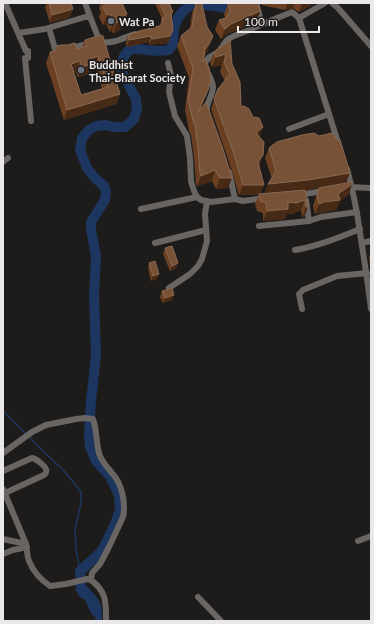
<svg xmlns="http://www.w3.org/2000/svg" width="374" height="624" font-family="Lato,sans-serif">
<style>
.water{fill:#1c365f}
.lines{fill:none;stroke-linecap:round;stroke-linejoin:round}
.stream{stroke:#1c365f;stroke-width:1.5}
.river{stroke:#1c365f;stroke-width:10}
.minor{stroke:#686563;stroke-width:6}
.wall{fill:#6b4022;fill-rule:evenodd}
.shaded-wall{fill:#462a16}
.building{fill:#785237;stroke:#8a6953;fill-rule:evenodd}
.worship-dot{fill:#6b7280;stroke:#1e1c1b;stroke-width:1.5}
.labels{text-anchor:middle;dominant-baseline:central;stroke-width:4;stroke-linejoin:round;paint-order:stroke}
.poi-label{font-size:11px;font-weight:bold;fill:#eae8e8;stroke:#1e1c1b;text-anchor:start}
</style>
<rect width="100%" height="100%" fill="#1e1c1b"/>
<path class="water" d="M85 584C98 599 103 600 102 621H96L95 617 91 613 85 600 80 597 75 589Z"/>
<g class="lines">
<g class="stream">
<path d="M3 411 26 434"/>
<path d="M28 436 66 473 81 492V503L75 530 76 549 80 571"/>
</g>
<path class="river" d="M81 586 80 571 101 552 106 543 116 522 120 508 119 495 110 476 96 461 90 447 89 437 91 401 96 356 94 294 96 256 91 229V222L105 200 106 192 104 186 95 178 87 168 80 150 81 145 82 138 89 130 96 126 105 125 115 127H125L134 119 137 109 136 99 121 70 122 63 124 56 130 49C143 48 156 53 169 50L173 44 174 28 178 18 183 11 191 5 200 4 226 8 235 6 237 3"/>
<g class="minor">
<path d="M5 3 26 51H28V58H25L31 121"/>
<path d="M85 3 91 19"/>
<path d="M256 3 262 24"/>
<path d="M332 3 338 8 371 46"/>
<path d="M299 18 325 3"/>
<path d="M49 28 55 49 58 51H62L90 43"/>
<path d="M19 33 45 29 85 17H89L91 19 100 42C115 44 122 38 135 34"/>
<path d="M168 63 171 75 169 92 175 116 187 136 190 158 191 181 194 191 197 197 201 200 211 202 235 199 243 201 265 198"/>
<path d="M207 113C205 104 213 96 213 87 213 79 205 72 205 64 206 57 213 56 218 52 223 48 224 41 230 38 235 35 241 33 247 31 262 24 277 18 292 12L299 18 340 149"/>
<path d="M289 129 329 114"/>
<path d="M3 162 8 158"/>
<path d="M347 169C353 190 357 211 360 233 364 258 368 284 371 309"/>
<path d="M229 172 235 199"/>
<path d="M349 187 371 188"/>
<path d="M298 195 324 191"/>
<path d="M306 200 309 221"/>
<path d="M141 209 197 197"/>
<path d="M259 226 309 221 321 217 357 212"/>
<path d="M155 243 206 230"/>
<path d="M362 243 371 241"/>
<path d="M295 250C318 246 338 238 360 229"/>
<path d="M169 288 190 274 198 266 202 259 207 241 205 214 207 201"/>
<path d="M302 309 299 294 303 290 337 276 367 273"/>
<path d="M3 453 32 432 46 425 76 419 85 418 93 419C97 430 96 442 99 453 101 461 107 467 112 473 122 484 126 503 123 517L109 547 100 564 92 573 91 580C107 592 106 603 106 621"/>
<path d="M3 471 32 458C36 459 48 467 46 472 46 474 45 474 44 475L5 493"/>
<path d="M3 489 26 544"/>
<path d="M3 539 26 544C27 550 27 556 29 561 33 571 41 580 50 586L66 584 87 579 91 580"/>
<path d="M358 541 371 536"/>
<path d="M3 554 13 550 27 547"/>
<path d="M198 597 221 621"/>
</g>
</g>
<g class="wall">
<path d="M47 3H49L70 17 50 23 45 7Z"/>
<path d="M101 3H122L127 14 123 28 113 34 112 31 110 32 106 24 103 25 99 17 101 13 99 8Z"/>
<path d="M155 3H169L173 12 171 16 173 30 168 43 149 45V42L127 47 126 42 128 35 160 26V24L162 19Z"/>
<path d="M196 3 207 27 213 36 203 61 204 100 200 110 228 188 216 189 212 181 197 186 196 184 194 157 191 135 189 131 185 110 189 78 177 46 181 36 190 29 192 13Z"/>
<path d="M260 3H315L299 12 293 8 285 10 261 5Z"/>
<path d="M228 4 260 11 257 22 227 34 221 39 215 30 219 20 225 18 224 14Z"/>
<path d="M101 35 120 94 116 104 64 120 46 63 50 52 55 51 57 46 77 49 82 47 85 40ZM95 66 102 89 81 95 74 72H76L78 77 88 74 91 68Z"/>
<path d="M228 42 232 64 241 107 259 137V166L261 194H265L268 184 272 179 265 158 269 148 346 183 349 194 340 201 336 210 320 213 315 214 313 206 319 188 305 190 308 207 304 217H302L301 210 292 214 287 213 285 219 263 221V213L257 211 255 204 259 195H239L230 165 211 109 218 89 225 81 220 72 222 65 212 67 210 62 214 52Z"/>
<path d="M165 248 178 263 176 268 170 271 163 254Z"/>
<path d="M371 251V274L369 257Z"/>
<path d="M149 263 157 279 151 281 148 268Z"/>
<path d="M162 291 172 300 163 303 160 297Z"/>
</g>
<g class="shaded-wall">
<path d="M288 3H295L293 8 285 10Z"/>
<path d="M302 3H315L299 12Z"/>
<path d="M73 9 70 17 50 23 52 15Z"/>
<path d="M260 11 257 22 227 34 221 39 225 29 231 24Z"/>
<path d="M110 14 106 24 103 25 107 15Z"/>
<path d="M127 14 125 19 127 18 123 28 113 34 116 23 125 15Z"/>
<path d="M115 21 112 31 110 32 113 22Z"/>
<path d="M173 30 168 43 149 45 152 39Z"/>
<path d="M151 36 149 42 127 47 129 40Z"/>
<path d="M213 36 206 55 202 59 205 49Z"/>
<path d="M226 54 222 65 212 67 216 57Z"/>
<path d="M98 56 95 66 91 68 88 74 78 77 82 67 90 59Z"/>
<path d="M80 61 76 72 67 74 71 64Z"/>
<path d="M208 90 204 100 194 122 198 112Z"/>
<path d="M120 94 116 104 64 120 67 110Z"/>
<path d="M263 127 259 137 256 133Z"/>
<path d="M263 155 260 165 254 172 258 162Z"/>
<path d="M215 170 212 181 197 186 201 176Z"/>
<path d="M350 173 346 183 304 191 264 194 268 184Z"/>
<path d="M220 178H232L228 188 216 189Z"/>
<path d="M352 184 349 194 340 201 336 210 320 213 315 214 319 204 324 202 338 194Z"/>
<path d="M243 185H264L260 195H239Z"/>
<path d="M305 200 301 210 292 214 287 213 285 219 263 221 267 211 288 202Z"/>
<path d="M306 207H308L304 217H302Z"/>
<path d="M178 263 176 268 170 271 172 266Z"/>
<path d="M159 274 157 279 151 281 153 276Z"/>
<path d="M174 295 172 300 163 303 165 298Z"/>
</g>
<g class="building">
<path d="M49 3H71L73 9 52 15Z"/>
<path d="M105 3H122L127 14 125 15 127 18 116 23 115 21 113 22 110 14 107 15 103 7 106 5Z"/>
<path d="M160 3H169L173 12 171 13 173 30 170 36 152 39 151 36 129 40 128 35 140 31 163 25 162 18 166 17Z"/>
<path d="M196 3 202 4 207 27 213 36 209 44 205 49 204 56 202 62 205 59 209 68 211 80 208 90 198 112 206 102 222 146 232 178H220L215 170 201 176 200 173 198 147 195 125 193 121 188 100 193 68 181 36 192 27Z"/>
<path d="M229 3H258L260 11 231 24 225 29 219 20 226 18 230 11 228 4Z"/>
<path d="M101 35 103 36 120 94 67 110 50 52 58 50 57 46 61 45H67L75 43 77 49 87 46 85 40ZM98 56 108 87 81 95 71 64 80 61 82 67 92 64 90 59Z"/>
<path d="M230 39 232 64 240 82 241 107 244 106 249 109 253 117 259 118 263 127 256 133 264 142 263 155 258 162 264 185H243L234 154 214 99 218 89 230 74 224 62 226 54 216 57 214 52 228 42Z"/>
<path d="M314 133 319 136 332 133 338 141 340 140 350 173 308 180 268 184 276 171 269 148 277 142 302 135Z"/>
<path d="M352 182V184L338 194 340 200 324 202 319 204 317 195 319 188Z"/>
<path d="M305 190 308 207H306L305 200 296 203 288 202V209L267 211 266 203 260 201 259 194Z"/>
<path d="M172 246 178 263 172 266 165 248Z"/>
<path d="M155 261 159 274 153 276 149 263Z"/>
<path d="M172 288 174 295 165 298 162 291Z"/>
</g>
<g class="worship-dot">
<circle cx="111" cy="21" r="4"/>
<circle cx="81" cy="70" r="4"/>
</g>
<g class="labels">
<g class="poi-label">
<text x="119" y="21">Wat Pa</text>
<text x="89" y="64">Buddhist<tspan x="89" dy="13">Thai-Bharat Society</tspan></text>
</g>
</g>
<rect width="374" height="624" fill="none" stroke="#eae8e8" stroke-width="8"/>
<path d="M238 26v6h81v-6" fill="none" stroke="#eae8e8" stroke-width="2"/>
<text x="244" y="26" font-size="12" fill="#eae8e8" stroke="#1e1c1b" stroke-width="3" paint-order="stroke">100 m</text>
</svg>
